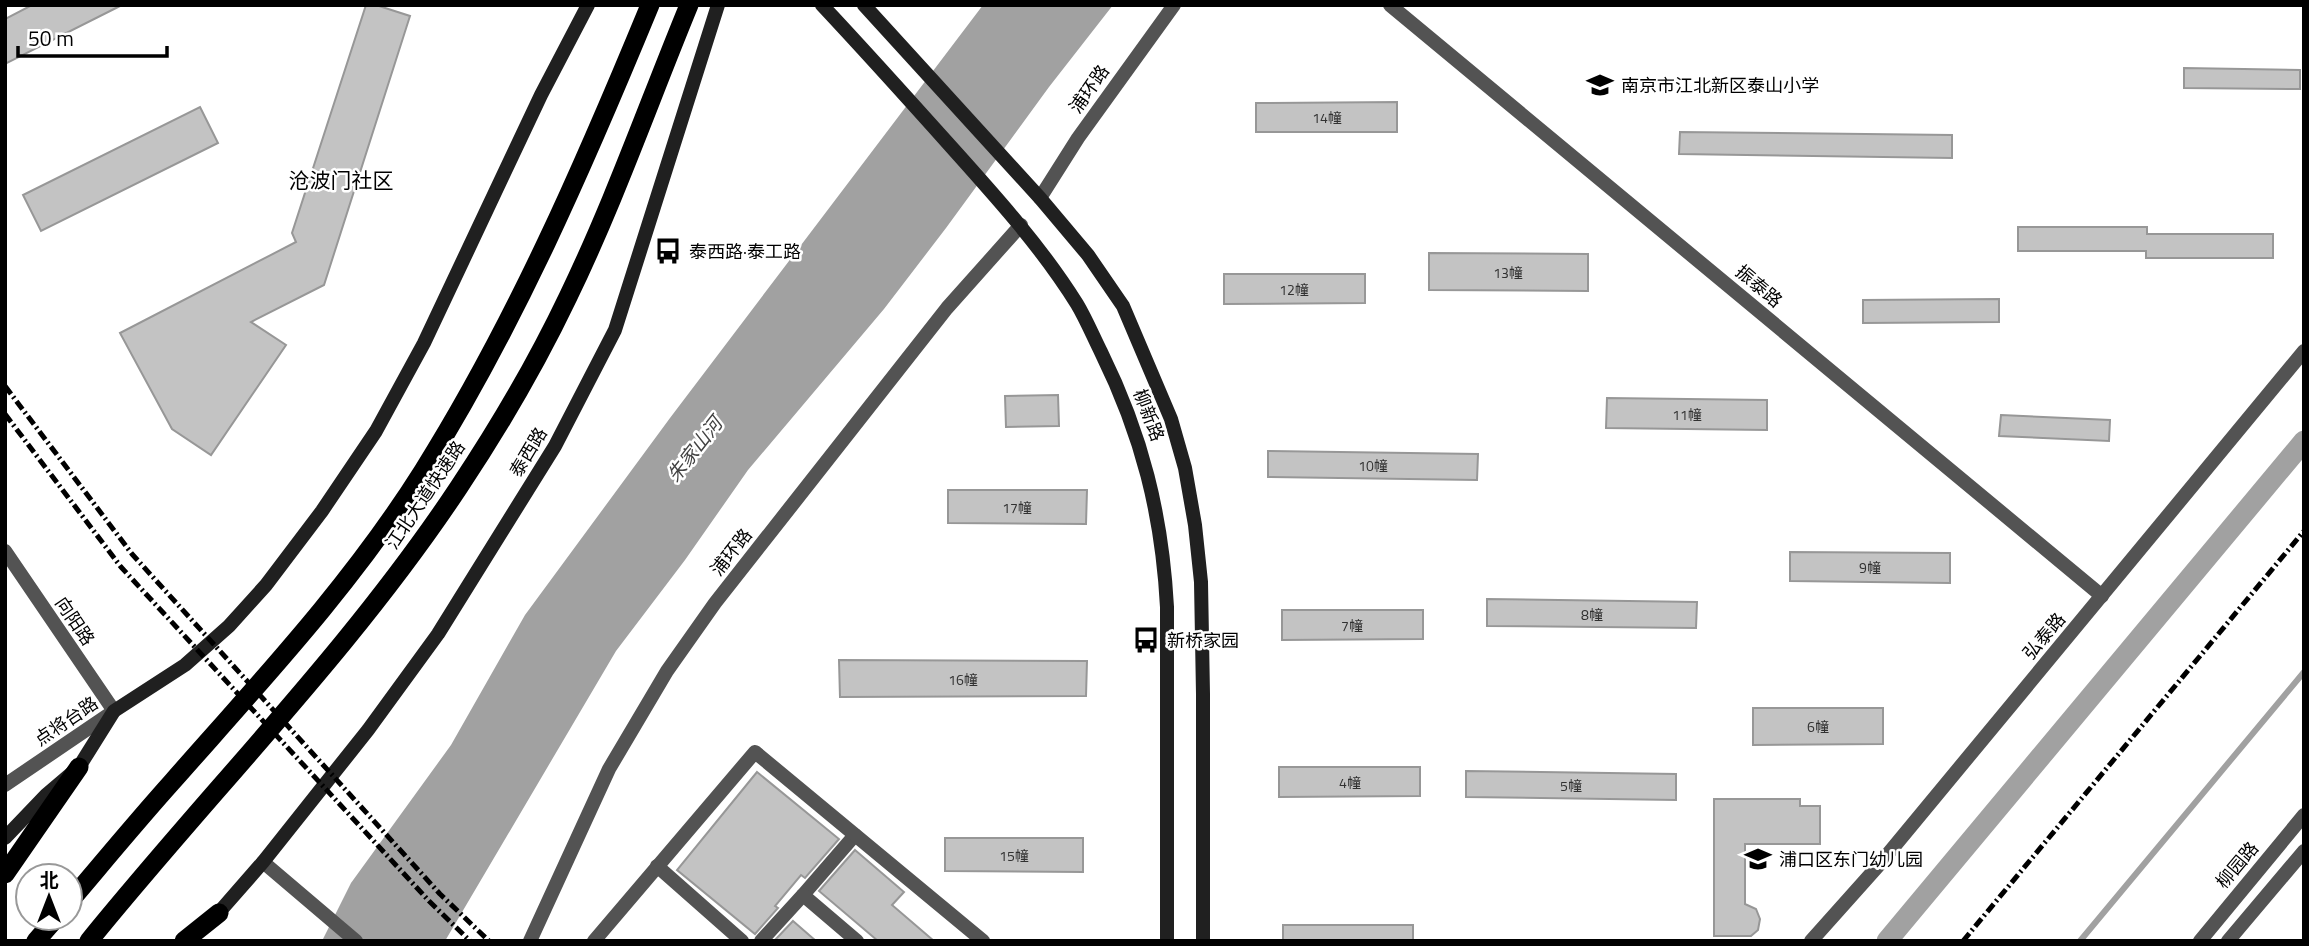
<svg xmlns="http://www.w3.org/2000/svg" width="2309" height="946" font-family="'Titillium Web','Noto Sans SC',sans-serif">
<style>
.water{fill:#a1a1a1}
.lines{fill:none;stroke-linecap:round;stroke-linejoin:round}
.stream{stroke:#a1a1a1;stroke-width:6}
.canal{stroke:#a1a1a1;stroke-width:21}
.building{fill:#c3c3c3;stroke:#979797;stroke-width:2}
.minor{stroke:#535353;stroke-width:14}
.tertiary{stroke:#535353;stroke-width:14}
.secondary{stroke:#202020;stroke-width:14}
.trunk{stroke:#000;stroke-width:19}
.rail{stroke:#000;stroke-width:5;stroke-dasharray:10 3.5 2 3.5;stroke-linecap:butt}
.labels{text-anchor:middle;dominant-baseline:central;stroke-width:5;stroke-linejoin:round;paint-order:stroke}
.number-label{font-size:14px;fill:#313131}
.poi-label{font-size:18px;fill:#000;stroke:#fff;text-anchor:start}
.street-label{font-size:18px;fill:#000;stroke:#fff}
.water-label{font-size:19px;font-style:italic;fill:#424242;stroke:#fff}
.quarter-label{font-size:21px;fill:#000;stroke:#fff}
</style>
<rect width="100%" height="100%" fill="#fff"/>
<path class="water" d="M983 5H1113L1049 87 946 228 884 309 748 470 685 560 616 651 445 941H322L351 883 451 745 525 615 670 418Z"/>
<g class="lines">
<path class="stream" d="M2080 941 2304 672"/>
<path class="canal" d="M1887 941 2304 441"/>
</g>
<g class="building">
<path d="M32 5H122L5 64V19Z"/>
<path d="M366 5H376L410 16 324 285 251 322 286 345 211 455 172 429 120 333 296 242 292 233Z"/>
<path d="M2184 68 2300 70V89L2184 88Z"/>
<path d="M1397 102V132H1256V103Z"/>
<path d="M200 107 218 143 41 231 23 195Z"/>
<path d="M1680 132 1952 135V158L1679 154Z"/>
<path d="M2018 227H2147V234H2273V258H2146V251H2018Z"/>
<path d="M1429 253 1588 254V291L1429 290Z"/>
<path d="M1224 274H1365V303L1224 304Z"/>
<path d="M1999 299V322L1863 323V300Z"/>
<path d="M1058 395 1059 426 1006 427 1005 396Z"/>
<path d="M1607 398 1767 400V430L1606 428Z"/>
<path d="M2001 415 2110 420 2109 441 1999 436Z"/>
<path d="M1268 451 1478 454 1477 480 1268 477Z"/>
<path d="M948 490H1087L1086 524 948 523Z"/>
<path d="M1790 552 1950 553V583L1790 581Z"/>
<path d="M1487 599 1697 602 1696 628 1487 626Z"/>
<path d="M1282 610H1423V639L1282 640Z"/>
<path d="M839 660 1087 661 1086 696 840 697Z"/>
<path d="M1753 708H1883V744L1753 745Z"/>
<path d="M1279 767H1420V796L1279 797Z"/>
<path d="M1466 771 1676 774V800L1466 797Z"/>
<path d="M757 772 839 839 805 878 801 875 775 906 778 908 755 934 677 870Z"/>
<path d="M1714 799H1800V806H1820V844H1745V904L1756 909 1760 919 1758 930 1751 936H1714Z"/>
<path d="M945 838H1083V872L945 871Z"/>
<path d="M855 850 904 892 892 905 934 941H878L819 891Z"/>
<path d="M793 921 816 941H774Z"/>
<rect x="1283" y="925" width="130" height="16"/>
</g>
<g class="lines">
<g class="minor">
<path d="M5 551 114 711"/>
<path d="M263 862 356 941"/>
<path d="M657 866 742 941"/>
<path d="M803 895 855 835"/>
<path d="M530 941 609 769 667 671 715 603 947 308 1021 225"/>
<path d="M594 941 755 752 983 941"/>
<path d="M761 941 803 895 857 941"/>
</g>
<g class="tertiary">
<path d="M1390 5 2102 596"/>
<path d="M1040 198 1078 138 1174 5"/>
<path d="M5 785 114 711"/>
<path d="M1811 941 1878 866 2304 351"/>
<path d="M2200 941 2304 815"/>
<path d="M2228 941 2304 851"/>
</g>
<g class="secondary">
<path d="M822 5C867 53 911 102 954 150 998 199 1042 248 1077 304 1086 319 1093 336 1101 352 1142 435 1162 514 1167 607V941"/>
<path d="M864 5 1040 198 1088 255 1123 306 1171 419 1185 468 1195 525 1201 582 1203 694V941"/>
<path d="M5 838 46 795 79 767 114 711 185 665 229 626 266 585 322 511 376 431 424 343 541 95 588 5"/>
<path d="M214 918 263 862 368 730 438 634 555 446 615 330 718 5"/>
</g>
<g class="trunk">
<path d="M5 874 79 767"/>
<path d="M70 901C104 861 137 821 172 782 260 682 352 584 423 471 515 324 584 165 650 5"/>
<path d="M36 941 56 918"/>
<path d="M89 941C212 789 351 650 459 487 499 427 537 362 568 297 614 202 649 102 689 5"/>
<path d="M184 941 219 913"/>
</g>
<g class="rail">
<path d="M5 386 132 554 440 894 489 941"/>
<path d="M5 414 121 567 429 901 470 941"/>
<path d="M1963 941 2304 531"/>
</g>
</g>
<defs>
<g id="school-bare" transform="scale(2.1)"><path d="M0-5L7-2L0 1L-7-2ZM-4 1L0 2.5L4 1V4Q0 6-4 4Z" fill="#000" stroke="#fff" stroke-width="2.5" paint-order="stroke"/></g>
<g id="bus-bare" transform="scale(2.1)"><path d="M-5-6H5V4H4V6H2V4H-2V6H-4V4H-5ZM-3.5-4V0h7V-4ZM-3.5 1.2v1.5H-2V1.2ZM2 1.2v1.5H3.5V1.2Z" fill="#000" stroke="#fff" stroke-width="2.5" paint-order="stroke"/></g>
</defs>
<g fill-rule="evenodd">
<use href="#school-bare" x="1600" y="85"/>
<use href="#bus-bare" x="668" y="251"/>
<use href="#bus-bare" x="1146" y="640"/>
<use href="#school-bare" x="1758" y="859"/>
</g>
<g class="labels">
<g class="number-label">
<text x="1327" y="117">14幢</text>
<text x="1508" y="272">13幢</text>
<text x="1294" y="289">12幢</text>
<text x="1687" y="414">11幢</text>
<text x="1373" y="465">10幢</text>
<text x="1017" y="507">17幢</text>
<text x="1870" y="567">9幢</text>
<text x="1592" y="614">8幢</text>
<text x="1352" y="625">7幢</text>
<text x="963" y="679">16幢</text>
<text x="1818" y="726">6幢</text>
<text x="1350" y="782">4幢</text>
<text x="1571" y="785">5幢</text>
<text x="1014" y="855">15幢</text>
</g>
<g class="poi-label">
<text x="1621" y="85">南京市江北新区泰山小学</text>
<text x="689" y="251">泰西路·泰工路</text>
<text x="1167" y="640">新桥家园</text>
<text x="1779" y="859">浦口区东门幼儿园</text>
</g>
<g class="street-label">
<text transform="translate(1089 89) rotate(-55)">浦环路</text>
<text transform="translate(1759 286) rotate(40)">振泰路</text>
<text transform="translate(1149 415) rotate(69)">柳新路</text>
<text transform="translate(528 452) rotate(-59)">泰西路</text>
<text transform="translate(425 495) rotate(-56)">江北大道快速路</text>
<text transform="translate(731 552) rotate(-52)">浦环路</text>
<text transform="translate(75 621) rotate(56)">向阳路</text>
<text transform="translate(2044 636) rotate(-50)">弘泰路</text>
<text transform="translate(66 721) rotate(-34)">点将台路</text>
<text transform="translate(2237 865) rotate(-50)">柳园路</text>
</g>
<g class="water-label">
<text transform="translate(694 449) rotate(-52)">朱家山河</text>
</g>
<g class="quarter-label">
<text x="341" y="180">沧波门社区</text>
</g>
</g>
<rect width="2309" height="946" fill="none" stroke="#000000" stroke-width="14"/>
<g transform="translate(49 897)"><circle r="33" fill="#ffffff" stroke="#999999" stroke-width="2"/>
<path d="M0-5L12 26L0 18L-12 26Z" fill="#000000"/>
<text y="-10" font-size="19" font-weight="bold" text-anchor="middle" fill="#000000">北</text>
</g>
<path d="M18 46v10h149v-10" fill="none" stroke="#000000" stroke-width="3.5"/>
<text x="28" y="46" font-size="21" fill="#000000" stroke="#ffffff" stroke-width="5" paint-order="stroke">50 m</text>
</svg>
